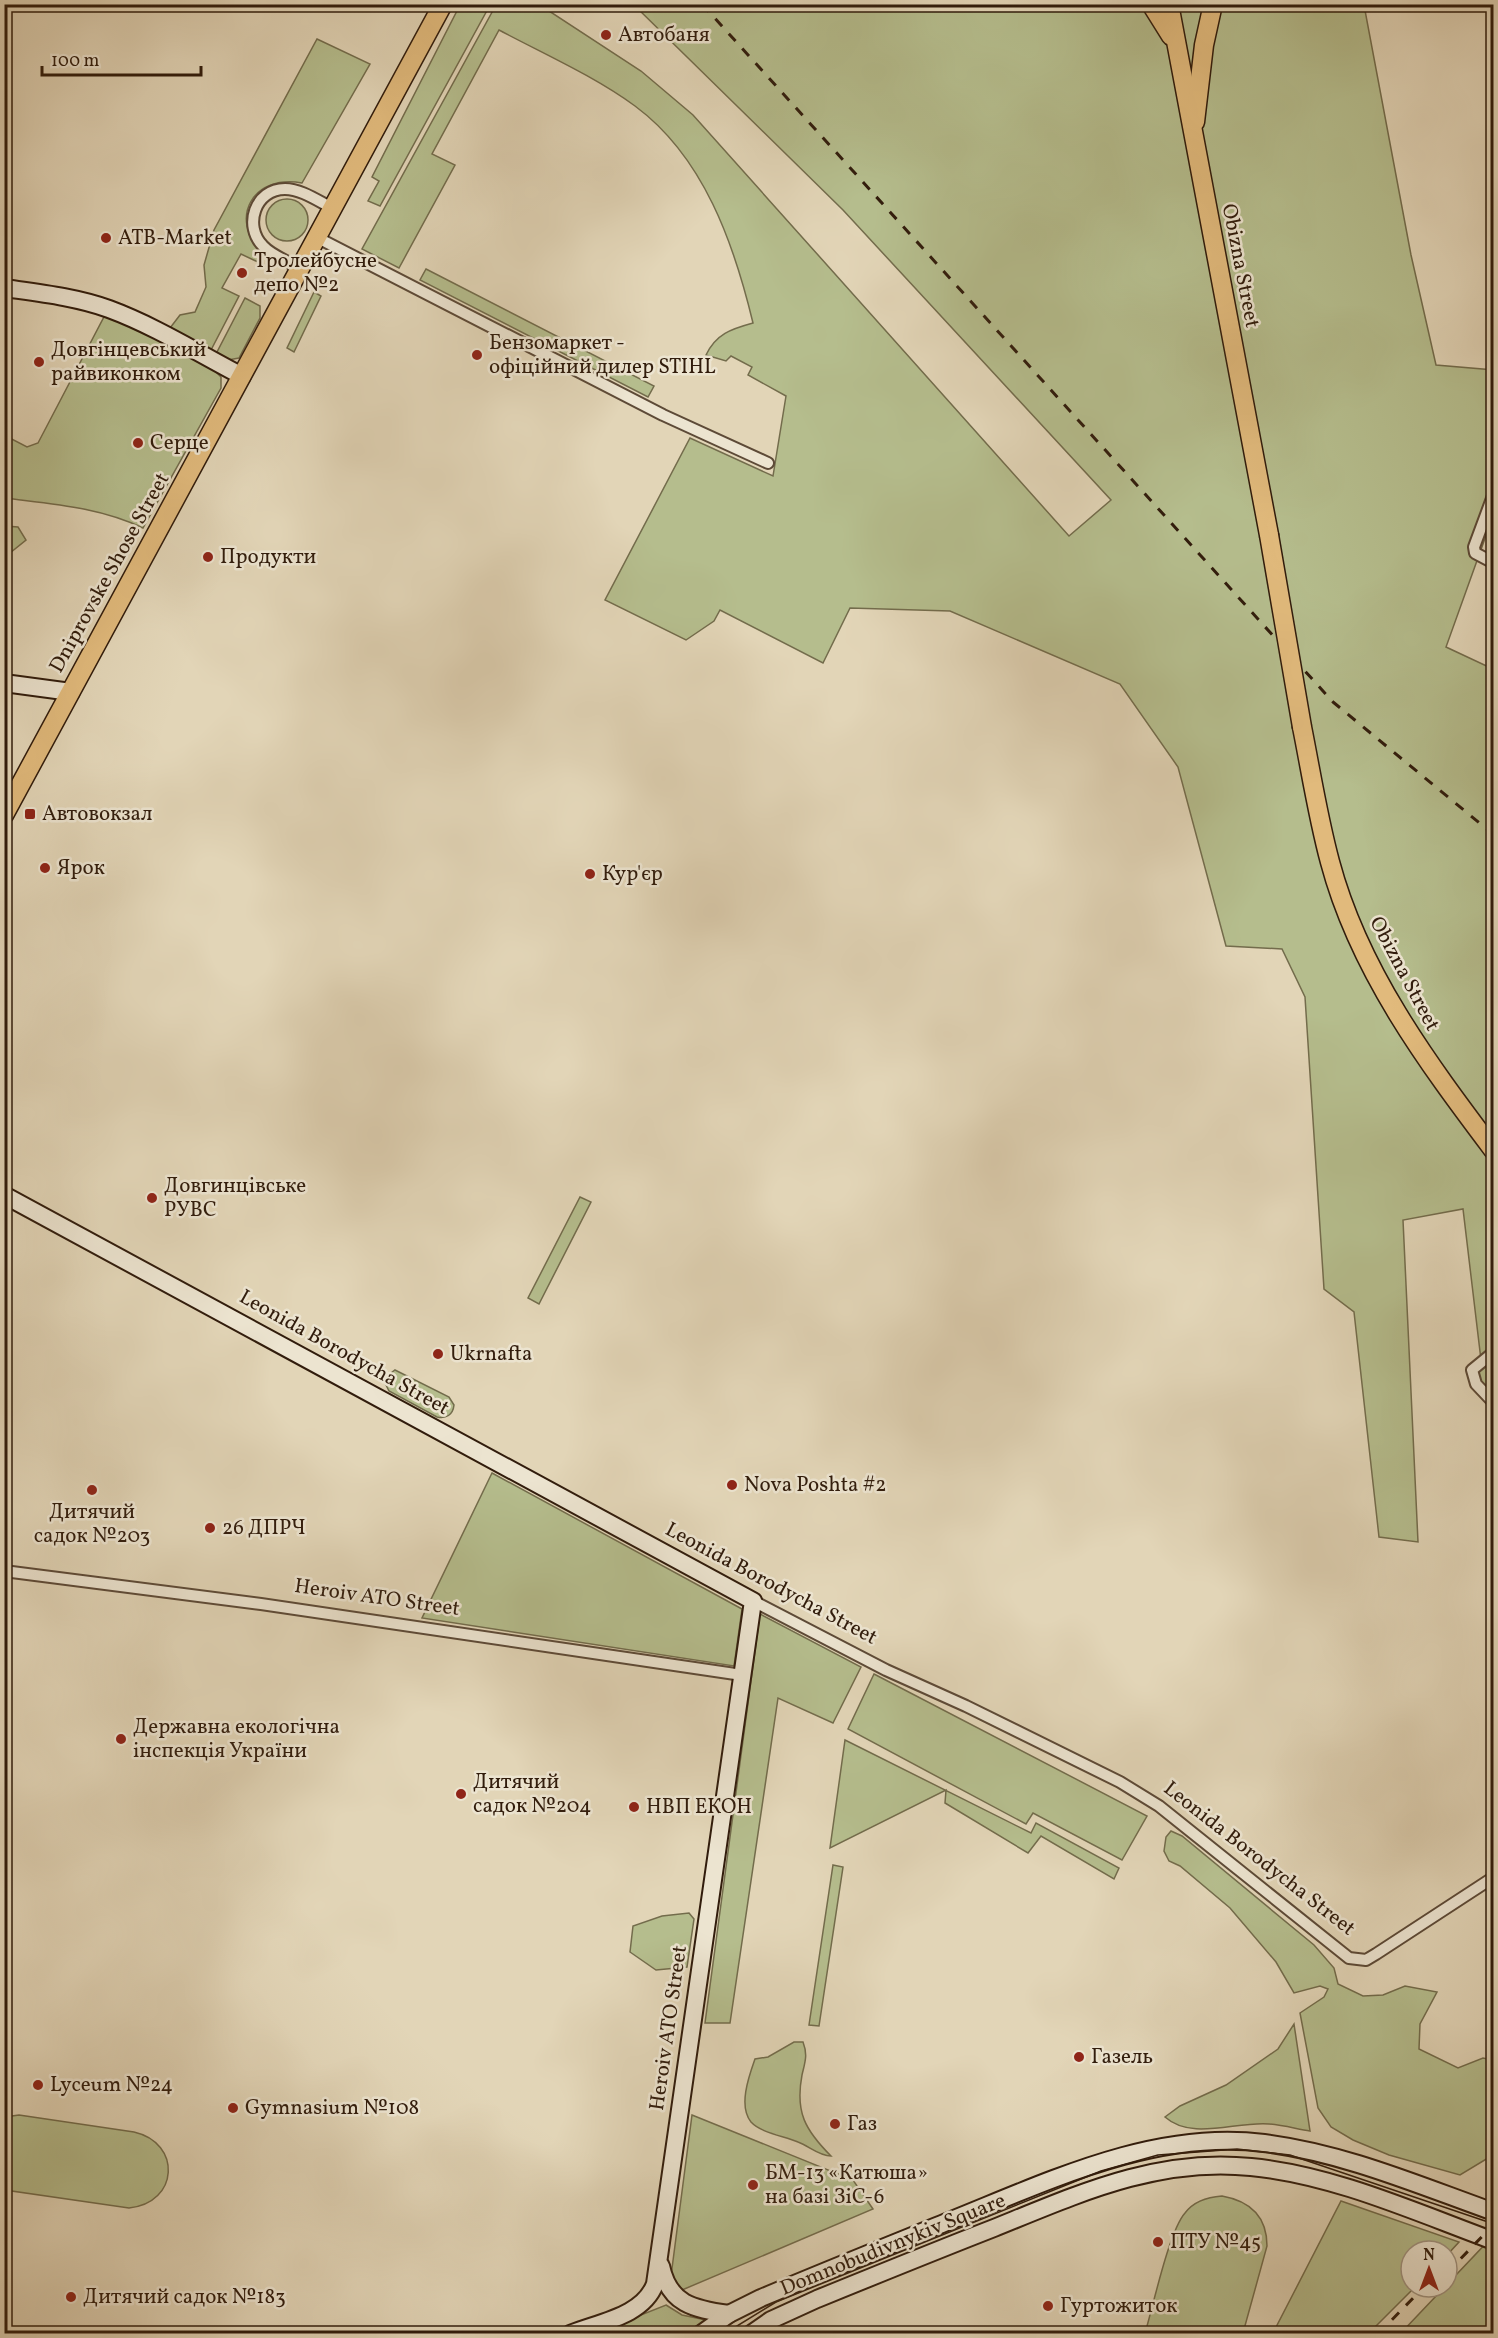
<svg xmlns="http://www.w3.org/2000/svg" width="1498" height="2338" font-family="Vollkorn,serif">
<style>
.green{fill:#b5bd8d;stroke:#736c4c;stroke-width:1.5}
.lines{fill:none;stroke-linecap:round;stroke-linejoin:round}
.street-casing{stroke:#5d4a37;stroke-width:14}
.secondary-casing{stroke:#311c0c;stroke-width:20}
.primary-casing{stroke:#311c0c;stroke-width:21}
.street{stroke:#ece4d0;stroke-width:10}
.secondary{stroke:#ece4d0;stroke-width:16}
.primary{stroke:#e1ba7c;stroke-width:18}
.tram{stroke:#311c0c;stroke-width:1.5}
.rail{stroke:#311c0c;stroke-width:3;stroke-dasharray:10 10;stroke-linecap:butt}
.primary-bridge-casing{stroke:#311c0c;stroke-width:21;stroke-linecap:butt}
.primary-bridge{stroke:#e1ba7c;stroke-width:18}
.poi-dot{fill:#8f2418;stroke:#ece4d0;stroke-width:2}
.labels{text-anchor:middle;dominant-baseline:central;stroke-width:5;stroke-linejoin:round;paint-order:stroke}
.poi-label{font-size:21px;fill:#311c0c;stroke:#ece4d0;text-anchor:start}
.street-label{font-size:21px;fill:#311c0c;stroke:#ece4d0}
</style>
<rect width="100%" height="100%" fill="#e2d5b7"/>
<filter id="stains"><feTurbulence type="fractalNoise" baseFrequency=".00333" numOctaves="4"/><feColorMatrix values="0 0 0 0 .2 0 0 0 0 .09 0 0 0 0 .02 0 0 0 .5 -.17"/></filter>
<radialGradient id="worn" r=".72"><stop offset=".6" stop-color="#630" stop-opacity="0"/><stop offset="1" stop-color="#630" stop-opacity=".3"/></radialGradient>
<g class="green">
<path d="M460 5H490L380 206 368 201 379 181 372 177Z"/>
<path d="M496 5H540L641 71 693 115 1069 536 1111 500 843 210 634 5H1364L1411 255 1436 365 1494 370 1493 516 1446 647 1493 669V1403L1472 1370 1481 1360 1463 1209 1403 1220 1418 1542 1379 1537 1354 1312 1324 1289 1305 997 1282 949 1226 946 1178 767 1120 684 950 611 850 608 823 663 720 610 714 621 686 640 605 600 690 438 773 476 786 396 748 375 752 367 731 356 726 361 706 355C716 334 731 329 753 323 734 244 704 157 635 106 594 76 544 54 499 30L432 154 455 165 399 268 362 249Z"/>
<path d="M317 39 370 64 302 183C253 174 228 218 262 253L258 262 241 254 222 288 239 296 211 350 170 328 180 315 195 312 206 287 204 265 214 230Z"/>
<circle cx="287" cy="220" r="21"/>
<path d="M426 269 654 386 648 397 420 280Z"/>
<path d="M314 292 321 296 294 352 287 348Z"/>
<path d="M245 298 260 306V318L239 358 228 360 216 354Z"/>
<path d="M105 315 137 327 214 370 221 377V388L143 528C99 507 52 504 5 498L4 435 27 447 38 443Z"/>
<path d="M5 526 18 527 26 540 5 557Z"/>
<path d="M580 1197 591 1202 539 1304 528 1298Z"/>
<path d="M395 1370 449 1397 454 1405C453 1415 446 1419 437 1417L389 1391 385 1383 386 1377Z"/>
<path d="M492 1473 742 1609 734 1666 422 1618Z"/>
<path d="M760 1614 861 1667 833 1723 778 1698 730 2023H705Z"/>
<path d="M874 1674 1147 1816 1122 1860 1033 1813 1026 1824 848 1729Z"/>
<path d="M845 1740 1031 1833 1036 1823 1119 1868 1114 1879 1041 1836 1028 1853 945 1803 946 1790 830 1848Z"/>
<path d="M1171 1831 1182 1836 1314 1945 1334 1968 1338 1984 1363 1996 1383 1995 1405 1986 1437 1992 1420 2024 1419 2049 1458 2068 1483 2058 1493 2060V2155L1460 2175 1389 2155 1353 2140 1331 2127 1318 2108 1300 2013 1324 1997 1328 1989 1320 1986 1294 1993 1276 1962 1230 1908 1180 1866 1169 1861 1164 1851 1166 1837Z"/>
<path d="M833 1865 843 1867 819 2026 809 2025Z"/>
<path d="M689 1913 694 1919 687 1967 656 1970 630 1952 633 1926 662 1916Z"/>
<path d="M1294 2024 1310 2131C1297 2129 1283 2125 1269 2124 1236 2121 1192 2141 1165 2117L1180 2106 1226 2085 1278 2049Z"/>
<path d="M794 2042H803C808 2055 805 2062 802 2075 795 2112 805 2130 831 2156 819 2156 809 2146 798 2142 784 2136 761 2133 751 2122 738 2106 749 2076 755 2059L768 2057Z"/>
<path d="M19 2115 134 2132C182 2143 179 2203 129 2208L5 2190V2117Z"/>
<path d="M692 2115 853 2180 873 2209 682 2290 671 2276Z"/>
<path d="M1222 2196C1250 2201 1267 2217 1267 2246L1243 2333H1145C1153 2307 1169 2231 1185 2213 1194 2201 1207 2197 1222 2196Z"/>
<path d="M1341 2201 1459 2242 1447 2255V2251H1411V2287H1415L1369 2333H1273Z"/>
<path d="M1493 2236V2333L1400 2334Z"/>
<path d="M666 2305 682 2315 711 2321 694 2333 593 2334Z"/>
</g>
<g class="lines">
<g class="street-casing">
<g id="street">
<path d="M316 237 663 415 768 463"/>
<path d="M299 268C288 261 272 256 263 246 243 226 255 189 285 189 301 189 318 201 332 208"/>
<path d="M1494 493 1474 547 1475 553 1494 563"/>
<path d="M1494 1352 1472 1370 1476 1384 1494 1403"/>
<path d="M4 1571 261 1604 742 1675"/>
<path d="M753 1601 886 1670 966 1706 1120 1782 1159 1806 1349 1958 1366 1960 1376 1954 1494 1877"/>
</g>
</g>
<g class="secondary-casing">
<g id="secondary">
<path d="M4 288C39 293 76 297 109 309 155 326 198 353 242 376"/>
<path d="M4 683 71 692"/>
<path d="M4 1195 753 1601 655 2284C643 2316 600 2322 570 2334"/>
<path d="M661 2266C669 2304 693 2309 729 2314"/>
<path d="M701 2334 729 2314 761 2298C825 2271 890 2245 954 2219 1051 2180 1157 2129 1264 2143 1344 2153 1418 2185 1494 2212"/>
<path d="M751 2334 771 2320 817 2299C876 2275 935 2251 994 2228 1078 2194 1158 2157 1251 2167 1334 2175 1415 2212 1494 2241"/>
</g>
</g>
<g class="primary-casing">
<g id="primary">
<path d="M1151 4 1171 36"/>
<path d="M1169 4 1269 535"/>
<path d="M1195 122 1204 45 1213 4"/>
<path d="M1302 727C1311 772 1318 818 1330 862 1359 971 1427 1062 1494 1151"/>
<path d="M4 815 443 4"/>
</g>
</g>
<use href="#street" class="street"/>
<use href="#secondary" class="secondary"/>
<use href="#primary" class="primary"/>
<path class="tram" d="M724 2334 776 2302 1101 2171 1158 2155 1237 2149 1290 2155 1494 2224"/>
<g class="rail">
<path d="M702 4 1333 702 1494 835"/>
<path d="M1447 2273 1494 2224"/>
<path d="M1378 2334 1424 2287"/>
</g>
<g class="primary-bridge-casing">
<path id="primary-bridge" d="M1269 535 1302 727"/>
</g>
<use href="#primary-bridge" class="primary-bridge"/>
</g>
<g class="poi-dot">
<circle cx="606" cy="35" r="6"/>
<circle cx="106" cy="238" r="6"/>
<circle cx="242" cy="273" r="6"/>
<circle cx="477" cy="355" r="6"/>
<circle cx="39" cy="362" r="6"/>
<circle cx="138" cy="443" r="6"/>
<circle cx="208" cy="557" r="6"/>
<rect x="24" y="808" width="12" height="12" rx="3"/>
<circle cx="45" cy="868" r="6"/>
<circle cx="590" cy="874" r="6"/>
<circle cx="152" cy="1198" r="6"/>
<circle cx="438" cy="1354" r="6"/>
<circle cx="732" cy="1485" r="6"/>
<circle cx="92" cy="1490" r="6"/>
<circle cx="210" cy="1528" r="6"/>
<circle cx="121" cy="1739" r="6"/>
<circle cx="461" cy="1794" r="6"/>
<circle cx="634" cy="1807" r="6"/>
<circle cx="1079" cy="2057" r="6"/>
<circle cx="38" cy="2085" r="6"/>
<circle cx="233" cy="2108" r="6"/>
<circle cx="835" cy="2124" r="6"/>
<circle cx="753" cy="2185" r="6"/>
<circle cx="1158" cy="2242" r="6"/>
<circle cx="71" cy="2297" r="6"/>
<circle cx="1048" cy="2306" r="6"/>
</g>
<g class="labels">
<g class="poi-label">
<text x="618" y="35">Автобаня</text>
<text x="118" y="238">ATB-Market</text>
<text x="254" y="261">Тролейбусне<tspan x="254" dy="24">депо №2</tspan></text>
<text x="489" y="343">Бензомаркет -<tspan x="489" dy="24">офіційний дилер STIHL</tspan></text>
<text x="51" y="350">Довгінцевський<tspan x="51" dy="24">райвиконком</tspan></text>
<text x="150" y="443">Серце</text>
<text x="220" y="557">Продукти</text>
<text x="42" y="814">Автовокзал</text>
<text x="57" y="868">Ярок</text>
<text x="602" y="874">Кур'єр</text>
<text x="164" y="1186">Довгинцівське<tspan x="164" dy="24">РУВС</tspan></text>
<text x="450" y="1354">Ukrnafta</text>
<text x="744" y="1485">Nova Poshta #2</text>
<text x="92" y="1512" text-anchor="middle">Дитячий<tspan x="92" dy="24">садок №203</tspan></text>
<text x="222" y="1528">26 ДПРЧ</text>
<text x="133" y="1727">Державна екологічна<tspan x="133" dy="24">інспекція України</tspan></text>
<text x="473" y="1782">Дитячий<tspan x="473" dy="24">садок №204</tspan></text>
<text x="646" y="1807">НВП ЕКОН</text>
<text x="1091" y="2057">Газель</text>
<text x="50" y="2085">Lyceum №24</text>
<text x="245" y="2108">Gymnasium №108</text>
<text x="847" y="2124">Газ</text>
<text x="765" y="2173">БМ-13 «Катюша»<tspan x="765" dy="24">на базі ЗіС-6</tspan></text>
<text x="1170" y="2242">ПТУ №45</text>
<text x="83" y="2297">Дитячий садок №183</text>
<text x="1060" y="2306">Гуртожиток</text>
</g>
<g class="street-label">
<text transform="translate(1240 266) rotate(79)">Obizna Street</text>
<text transform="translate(110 573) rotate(-61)">Dniprovske Shose Street</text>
<text transform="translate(1404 974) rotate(62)">Obizna Street</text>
<text transform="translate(344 1353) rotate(29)">Leonida Borodycha Street</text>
<text transform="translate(771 1584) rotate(28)">Leonida Borodycha Street</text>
<text transform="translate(377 1598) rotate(8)">Heroiv ATO Street</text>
<text transform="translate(1259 1859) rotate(38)">Leonida Borodycha Street</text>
<text transform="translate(669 2028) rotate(-82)">Heroiv ATO Street</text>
<text transform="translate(893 2245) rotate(-22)">Domnobudivnykiv Square</text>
</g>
</g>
<rect width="1498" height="2338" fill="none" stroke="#e2d5b7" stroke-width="24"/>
<rect x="6" y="6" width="1486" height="2326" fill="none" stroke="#311c0c" stroke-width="3"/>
<rect x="12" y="12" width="1474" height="2314" fill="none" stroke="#311c0c" stroke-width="1.5"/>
<g transform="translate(1429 2269)"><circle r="28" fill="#ece4d0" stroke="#a19482" stroke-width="1.5"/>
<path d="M0-4.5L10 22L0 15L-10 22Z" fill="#8f2418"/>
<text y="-9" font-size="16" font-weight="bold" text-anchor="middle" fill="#311c0c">N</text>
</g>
<path d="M42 66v9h159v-9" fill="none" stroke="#311c0c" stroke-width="3"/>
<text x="51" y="66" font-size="18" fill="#311c0c" stroke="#ece4d0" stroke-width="4.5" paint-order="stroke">100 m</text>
<rect width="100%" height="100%" filter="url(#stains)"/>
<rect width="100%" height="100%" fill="url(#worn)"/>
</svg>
